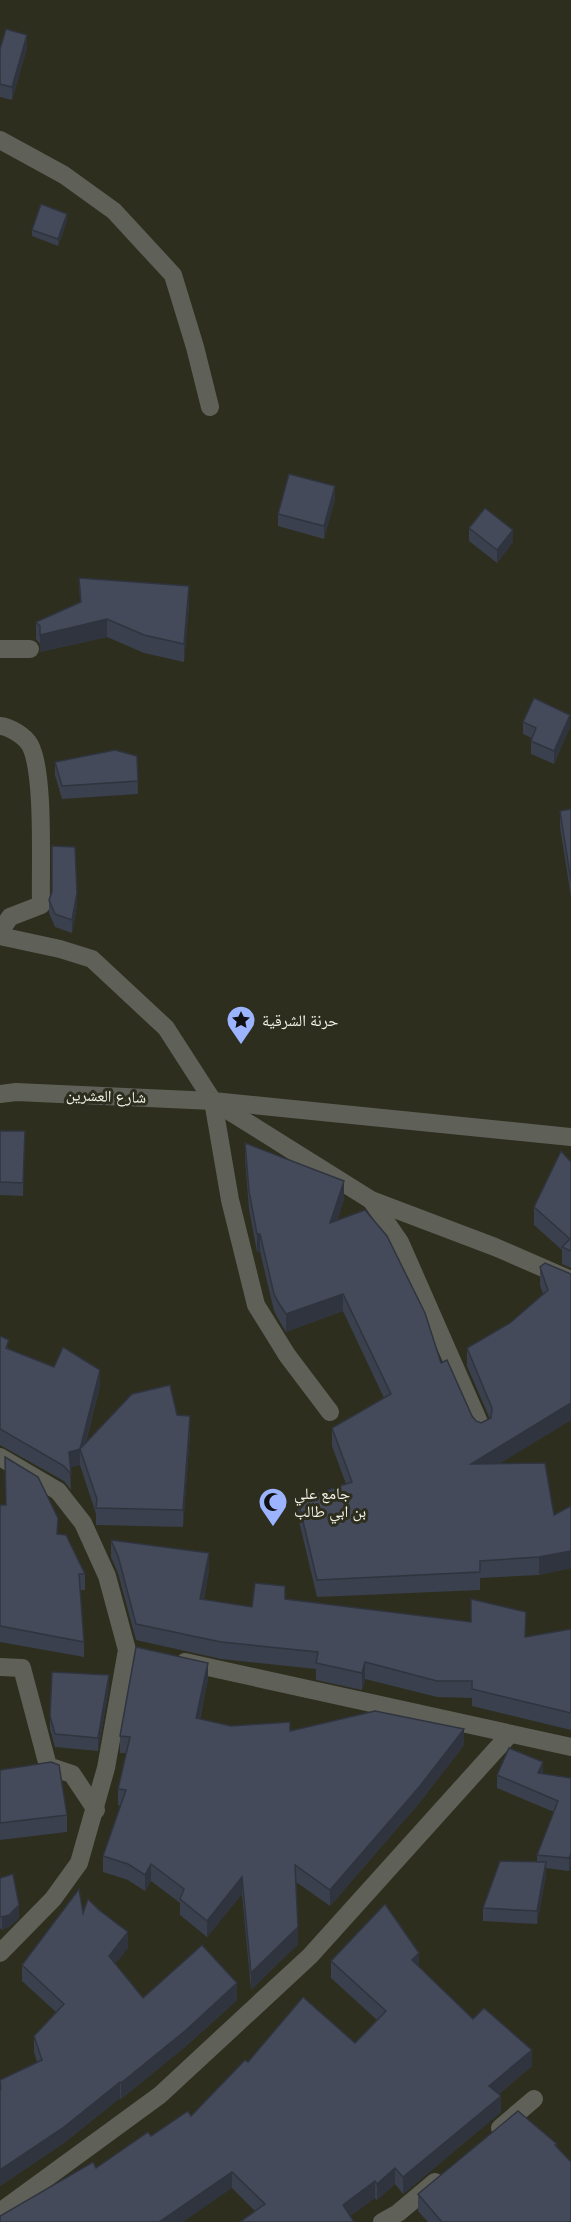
<svg xmlns="http://www.w3.org/2000/svg" width="571" height="2222" font-family="'Space Grotesk','Noto Naskh Arabic',sans-serif">
<style>
.lines{fill:none;stroke-linecap:round;stroke-linejoin:round}
.minor{stroke:#5f6058;stroke-width:18}
.wall{fill:#3a404d}
.shaded-wall{fill:#30343e}
.building{fill:#444a59;stroke:#30343e;stroke-width:1.5}
.labels{text-anchor:middle;dominant-baseline:central;stroke-width:6;stroke-linejoin:round;paint-order:stroke}
.poi-label{font-size:16px;fill:#f4f4ea;stroke:#2d2e1e;text-anchor:start}
.street-label{font-size:16px;fill:#f4f4ea;stroke:#2d2e1e}
</style>
<rect width="100%" height="100%" fill="#2d2e1e"/>
<g class="lines">
<g class="minor">
<path d="M0 140 64 175 114 211 173 275 195 347 210 407"/>
<path d="M0 649H30"/>
<path d="M0 726C10 727 25 736 30 745 45 773 40 869 41 905L10 917 0 932"/>
<path d="M0 936 60 949 92 959 166 1028 213 1101 571 1137"/>
<path d="M0 1094 16 1092 213 1101 371 1200 495 1247 571 1280"/>
<path d="M213 1101 230 1200 256 1305 287 1355 330 1412"/>
<path d="M371 1200 400 1242 482 1429"/>
<path d="M0 1457 58 1491 83 1523 107 1576 127 1650 106 1768 79 1863 53 1899 0 1953"/>
<path d="M185 1662 571 1747"/>
<path d="M0 1667 22 1668 48 1766 72 1774 96 1810"/>
<path d="M500 2128 534 2099"/>
<path d="M0 2212 160 2095 310 1956 510 1734"/>
<path d="M382 2222 398 2213 435 2182"/>
</g>
</g>
<g class="wall">
<path d="M27 48 12 100 0 97V49Z"/>
<path d="M67 221 58 246 32 236V230Z"/>
<path d="M335 499 324 539 278 526V514Z"/>
<path d="M469 528 513 542 497 563 469 541Z"/>
<path d="M79 578 189 604 184 662 144 653 107 637 40 652V644L36 639V622L80 602Z"/>
<path d="M523 722 570 727 554 764 531 754V741L532 738 523 734Z"/>
<path d="M137 756 138 794 62 799 55 775V762Z"/>
<path d="M571 809V897L560 827V811Z"/>
<path d="M49 900 77 906 72 933 55 927 49 913Z"/>
<path d="M0 1131H25L23 1196 0 1195Z"/>
<path d="M245 1143 344 1199 337 1221 441 1363 472 1416 476 1421 481 1423 490 1419 467 1366V1348L510 1323 543 1294 540 1285V1267L571 1274V1420L500 1463 554 1515 571 1506V1568L539 1575 480 1578V1590L317 1597 298 1517V1500L346 1484 332 1446V1428L384 1398 343 1311 286 1332 280 1322 274 1311 260 1251 257 1252 249 1209 245 1160Z"/>
<path d="M571 1162V1268L562 1264V1250L534 1225V1207Z"/>
<path d="M0 1336 9 1349 100 1386 86 1442 177 1415 190 1433 183 1527 96 1525V1514L80 1465 70 1467 71 1490 64 1481 0 1445Z"/>
<path d="M0 1505 58 1534 85 1574V1590H80L84 1642V1657L0 1642Z"/>
<path d="M111 1540 209 1570 204 1599 252 1607 285 1599 526 1637 571 1629V1730L472 1706V1698L437 1697 365 1679 362 1690 316 1680V1669L221 1659 136 1640 118 1573 111 1557Z"/>
<path d="M208 1679 200 1719 231 1726 464 1745 420 1802 330 1906 296 1882 298 1944 251 1990 242 1894 207 1937 180 1915V1903L151 1881 145 1891 128 1880 103 1872V1856L121 1806 118 1805V1789L126 1753H120V1736Z"/>
<path d="M109 1688 98 1751 55 1747 50 1729V1716Z"/>
<path d="M0 1770 67 1815V1832L0 1840Z"/>
<path d="M543 1774 571 1778V1865L569 1871 546 1868V1875L537 1924 483 1921V1908L537 1862V1855L554 1812 497 1788V1775Z"/>
<path d="M0 1878 19 1918 9 1927 2 1930 0 1928Z"/>
<path d="M83 1913 128 1948 115 1964 143 1998 237 2000 185 2047 121 2099 120 2098 64 2143 0 2186V2080L37 2062 34 2052V2036L56 2012 22 1981V1965Z"/>
<path d="M331 1961 419 1967 473 2019 532 2066 499 2094 501 2112 403 2194 395 2184 377 2200 375 2198 350 2216 255 2211 232 2188 96 2168 151 2136 191 2116 248 2062 355 2043 377 2020 331 1978Z"/>
<path d="M557 2148 571 2222H428L418 2211V2194Z"/>
</g>
<g class="shaded-wall">
<path d="M27 35V48L12 100V87Z"/>
<path d="M67 214V221L58 246V239Z"/>
<path d="M335 486V499L324 539V526Z"/>
<path d="M513 530V542L497 563V550Z"/>
<path d="M189 586V604L184 662V644Z"/>
<path d="M107 619V637L40 652V635Z"/>
<path d="M570 715V727L554 764V751Z"/>
<path d="M77 893V906L72 933V920Z"/>
<path d="M344 1181V1199L330 1241V1223Z"/>
<path d="M257 1234H260V1251L257 1252Z"/>
<path d="M343 1294V1311L286 1332V1314Z"/>
<path d="M100 1370V1386L82 1456 80 1449Z"/>
<path d="M571 1403V1420L471 1481V1464Z"/>
<path d="M190 1416V1433L183 1527V1510Z"/>
<path d="M80 1449V1465L69 1468V1452Z"/>
<path d="M571 1551V1568L539 1575V1557Z"/>
<path d="M209 1553V1570L200 1616V1599Z"/>
<path d="M365 1662V1679L362 1690V1673Z"/>
<path d="M208 1663V1679L196 1734V1718Z"/>
<path d="M109 1675V1688L98 1751V1738Z"/>
<path d="M464 1729V1745L420 1802 330 1906V1890Z"/>
<path d="M543 1762V1775L538 1773Z"/>
<path d="M571 1853V1865L569 1871V1858Z"/>
<path d="M546 1862V1875L537 1924V1911Z"/>
<path d="M151 1864V1881L145 1891V1875Z"/>
<path d="M242 1877V1894L207 1937V1921Z"/>
<path d="M19 1905V1918L9 1927 2 1930V1917Z"/>
<path d="M298 1927V1944L251 1990V1973Z"/>
<path d="M128 1932V1948L109 1972V1956Z"/>
<path d="M419 1953V1969L412 1960Z"/>
<path d="M237 1983V2000L185 2047 121 2099V2083Z"/>
<path d="M532 2050V2066L489 2102V2086Z"/>
<path d="M120 2082V2098L64 2143 0 2186V2170Z"/>
<path d="M501 2096V2112L403 2194V2177Z"/>
<path d="M395 2168V2184L377 2200V2184Z"/>
<path d="M232 2172V2188L183 2222H159Z"/>
<path d="M375 2181V2198L343 2221V2205Z"/>
</g>
<g class="building">
<path d="M6 29 27 35 12 87 0 84V49Z"/>
<path d="M41 204 67 214 58 239 32 230Z"/>
<path d="M289 474 335 486 324 526 278 514Z"/>
<path d="M485 508 513 530 497 550 469 528Z"/>
<path d="M79 578 189 586 184 644 144 635 107 619 40 635V626L36 622 81 602Z"/>
<path d="M534 698 570 715 554 751 531 741 536 728 523 722Z"/>
<path d="M115 750 137 756 138 781 62 786 55 762Z"/>
<path d="M571 809V881L560 811Z"/>
<path d="M52 846 75 847 77 893 72 920 55 914 49 900 52 892Z"/>
<path d="M0 1131H25L23 1183 0 1182Z"/>
<path d="M245 1143 344 1181 330 1223 365 1210 387 1236 425 1313 441 1363 447 1360 472 1416 476 1421 481 1423 491 1418 492 1408 467 1348 510 1323 548 1290 540 1267 545 1263 571 1274V1403L471 1464 545 1463 554 1515 571 1506V1551L539 1557 480 1561V1572L317 1580 298 1500 352 1482 332 1428 391 1394 343 1294 286 1314 280 1305 274 1294 260 1234H257L249 1191Z"/>
<path d="M561 1151 571 1162V1251L562 1247 570 1239 534 1207Z"/>
<path d="M0 1336 9 1340 6 1348 54 1367 63 1347 100 1370 80 1449 69 1452 71 1474 64 1466 0 1429Z"/>
<path d="M170 1385 177 1415 190 1416 183 1510 96 1508 97 1499 80 1449 132 1394Z"/>
<path d="M5 1457 38 1477 58 1518 57 1534 66 1535 85 1574H79L84 1642 0 1626V1505H6Z"/>
<path d="M111 1540 209 1553 200 1599 252 1607 255 1583 285 1586V1599L471 1622V1599L526 1612 525 1637 571 1629V1713L472 1689V1681H437L365 1662 362 1673 316 1663 318 1652 221 1642 136 1624 118 1556Z"/>
<path d="M136 1647 208 1663 196 1718 231 1726 290 1722V1731L375 1711 464 1729 420 1786 330 1890 295 1865 298 1927 251 1973 242 1877 207 1921 180 1899 184 1889 151 1864 145 1875 128 1864 103 1856 126 1790 118 1789 130 1737 120 1736Z"/>
<path d="M52 1672 109 1675 98 1738 55 1734 50 1716Z"/>
<path d="M509 1748 543 1762 538 1773 571 1778V1853L569 1858 537 1855 558 1801 497 1775Z"/>
<path d="M51 1762 59 1765 67 1815 0 1823V1770Z"/>
<path d="M500 1861 546 1862 537 1911 483 1908Z"/>
<path d="M13 1874 19 1905 9 1915 2 1917 0 1916V1878Z"/>
<path d="M79 1889 83 1913 88 1899 99 1910 128 1932 109 1956 143 1998 202 1945 237 1983 185 2031 121 2083 120 2082 64 2127 0 2170V2090L1 2089 0 2080 42 2060 34 2036 64 2004 22 1965Z"/>
<path d="M385 1904 419 1953 412 1960 473 2019 484 2008 532 2050 489 2086 501 2096 403 2177 395 2168 377 2184 375 2181 343 2205 354 2222H240L265 2204 232 2172 159 2222H0V2216L93 2162 96 2168 148 2132 151 2136 188 2111 191 2116 245 2060 248 2062 303 1997 355 2043 386 2011 331 1961Z"/>
<path d="M518 2111 557 2144 555 2145 571 2162V2222H442L418 2194Z"/>
</g>
<defs>
<g id="sight-pin" transform="scale(1.5)"><path d="M0 17L-7.5 6A9.5 9.5 0 1 1 7.5 6Z" fill="#9bb4fd" stroke="#2d2e1e"/><path d="M0-6L1.8-2.2L6-1.7L2.9 1.2L3.7 5.4L0 3.3L-3.7 5.4L-2.9 1.2L-6-1.7L-1.8-2.2Z" fill="#111"/></g>
<g id="mosque-pin" transform="scale(1.5)"><path d="M0 17L-7.5 6A9.5 9.5 0 1 1 7.5 6Z" fill="#9bb4fd" stroke="#2d2e1e"/><path d="M3.5-4.9A6 6 0 1 0 3.5 4.9A5 5 0 1 1 3.5-4.9Z" fill="#111"/></g>
</defs>
<g fill-rule="evenodd">
<use href="#sight-pin" x="241" y="1020"/>
<use href="#mosque-pin" x="273" y="1502"/>
</g>
<g class="labels">
<g class="poi-label">
<text x="262" y="1020">حرنة الشرقية</text>
<text x="294" y="1493">جامع علي<tspan x="294" dy="18">بن ابي طالب</tspan></text>
</g>
<g class="street-label">
<text transform="translate(106 1096) rotate(2)">شارع العشرين</text>
</g>
</g>
</svg>
